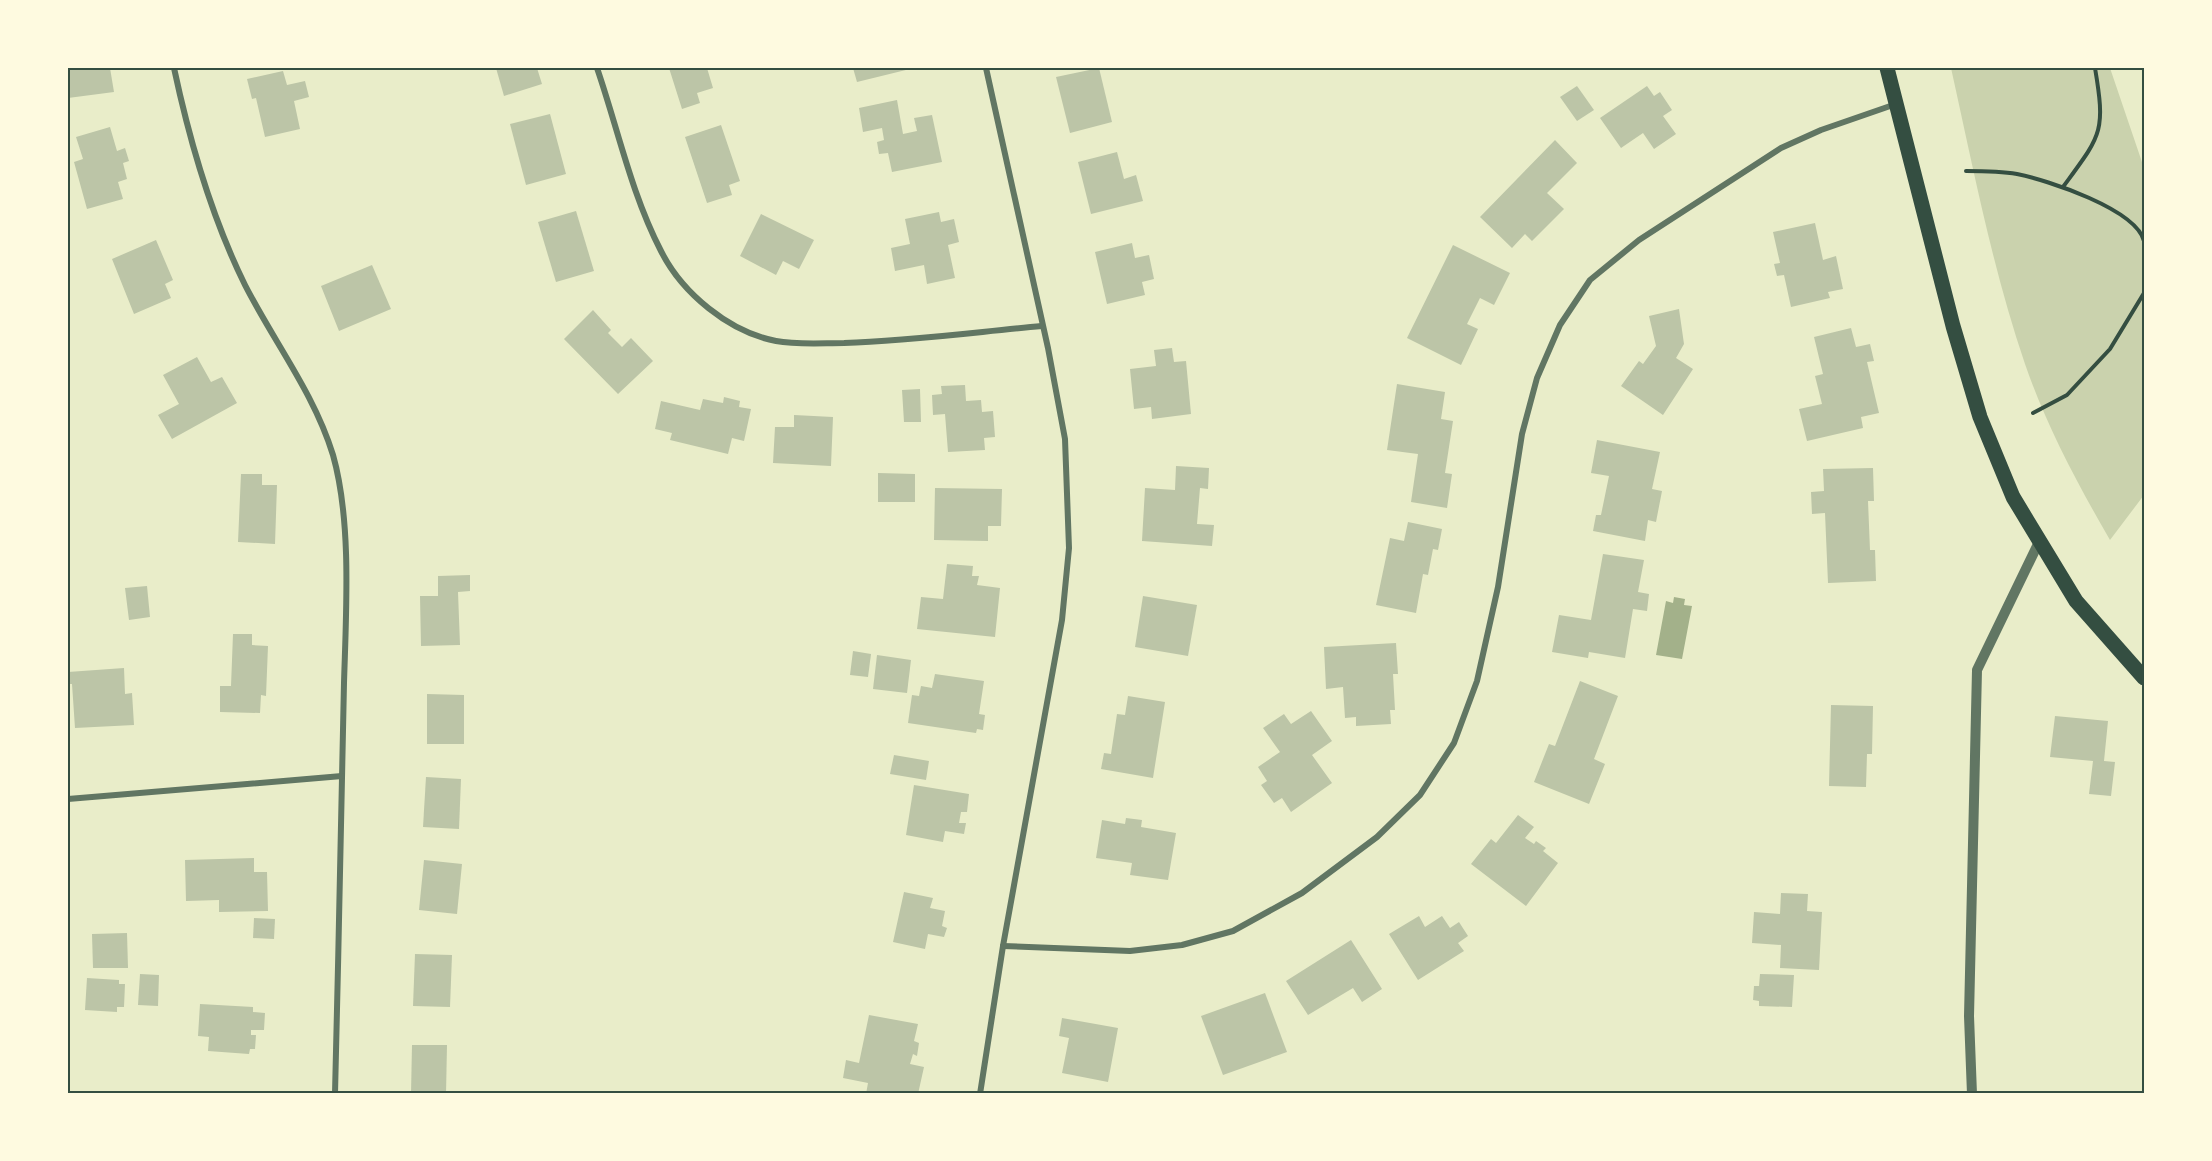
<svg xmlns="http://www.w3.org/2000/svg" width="2212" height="1161" font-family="Montserrat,sans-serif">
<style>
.green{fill:#cad2ad}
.water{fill:#a3b18a}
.building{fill:#bcc5a7}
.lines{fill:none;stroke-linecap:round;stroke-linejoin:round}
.path{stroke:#344e41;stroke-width:4}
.minor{stroke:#617663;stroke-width:6}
.tertiary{stroke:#617663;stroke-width:10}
.primary{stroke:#344e41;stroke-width:15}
.neatline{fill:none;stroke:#344e41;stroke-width:2}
</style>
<rect width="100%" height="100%" fill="#e9edc9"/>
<path class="green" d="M1951 68H2110L2144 168V495L2110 540C2077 483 2046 425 2025 364 1992 267 1973 167 1951 68Z"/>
<path class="water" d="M1674 597 1685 599 1684 605 1692 606 1682 659 1656 655 1666 601 1673 603Z"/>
<g class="building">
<path d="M68 68H110L114 92 68 98Z"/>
<path d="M496 68H537L542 84 504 96Z"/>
<path d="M669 68H707L713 88 697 93 700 103 682 109Z"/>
<path d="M853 68H914L857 82Z"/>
<path d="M1099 68 1112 122 1070 133 1056 77Z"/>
<path d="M283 71 287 85 305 81 309 97 294 101 300 129 265 137 256 98 252 99 247 79Z"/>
<path d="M1577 86 1594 110 1577 121 1560 97Z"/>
<path d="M1647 86 1654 96 1660 92 1672 110 1663 116 1676 134 1654 149 1643 133 1621 148 1600 118Z"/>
<path d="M897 100 903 134 917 131 914 118 932 115 942 162 892 172 888 153 879 154 877 142 884 140 882 128 863 132 859 108Z"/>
<path d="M550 114 566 174 526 185 510 124Z"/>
<path d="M721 125 740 181 729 185 732 195 707 203 685 137Z"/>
<path d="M110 127 117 151 125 148 129 161 123 163 127 179 118 182 123 199 87 209 74 162 83 159 76 137Z"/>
<path d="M1555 140 1577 163 1547 193 1564 209 1532 241 1525 234 1512 248 1480 217Z"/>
<path d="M1117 152 1124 179 1136 175 1143 201 1091 214 1078 162Z"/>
<path d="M576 211 594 271 556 282 538 222Z"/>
<path d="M939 212 941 222 954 219 959 242 948 245 955 278 927 284 924 265 895 271 891 248 910 244 905 219Z"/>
<path d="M761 214 814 240 799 269 783 261 776 275 740 256Z"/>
<path d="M1815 223 1823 260 1836 256 1843 289 1828 292 1830 298 1791 307 1784 275 1777 276 1774 264 1780 263 1773 232Z"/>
<path d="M156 240 173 280 165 284 171 298 134 314 112 259Z"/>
<path d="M1132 243 1135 258 1149 255 1154 279 1142 282 1145 295 1107 304 1095 252Z"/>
<path d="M1453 245 1510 273 1494 305 1480 298 1467 324 1478 329 1461 365 1407 338Z"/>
<path d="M372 265 391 309 339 331 321 286Z"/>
<path d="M1679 309 1684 344 1676 358 1693 369 1663 415 1621 386 1639 361 1643 364 1656 346 1649 316Z"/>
<path d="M593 310 611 330 608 333 622 347 631 338 653 361 618 394 564 339Z"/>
<path d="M1851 328 1856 347 1870 344 1874 361 1867 362 1879 413 1861 417 1863 428 1807 441 1799 409 1822 404 1815 376 1823 374 1814 337Z"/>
<path d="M1172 348 1174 362 1186 361 1191 414 1152 419 1151 407 1134 409 1130 369 1156 366 1154 350Z"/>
<path d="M197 357 211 382 222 377 237 403 172 439 158 415 179 404 163 375Z"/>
<path d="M1397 384 1445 392 1441 419 1453 421 1445 473 1452 474 1447 508 1411 502 1418 454 1387 450Z"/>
<path d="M965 385 966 401 981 400 982 412 993 411 995 437 984 438 985 450 948 452 945 414 933 415 932 395 942 394 941 386Z"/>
<path d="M920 389 921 422H904L902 390Z"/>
<path d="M724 397 740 401 739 407 751 409 744 441 732 438 728 454 670 440 672 433 655 429 661 401 700 410 703 399 723 403Z"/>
<path d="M794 415 833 417 831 466 773 463 775 427H794Z"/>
<path d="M1597 440 1660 452 1652 489 1662 491 1656 522 1648 520 1645 541 1593 531 1596 515H1601L1609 476 1591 473Z"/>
<path d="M1176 466 1209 468 1208 489 1200 488 1197 524 1214 525 1212 546 1142 541 1145 488 1175 490Z"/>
<path d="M1873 468 1874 501H1868L1870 550H1875L1876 581 1828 583 1825 513 1812 514 1811 492 1824 491 1823 469Z"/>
<path d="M878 473 915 474V502H878Z"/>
<path d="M241 474H262V485H277L275 544 238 542Z"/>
<path d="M935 488 1002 489 1001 526H988V541L934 540Z"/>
<path d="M1408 522 1442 529 1438 550 1433 549 1428 575 1423 574 1416 613 1376 605 1390 538 1404 541Z"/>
<path d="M1603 554 1644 560 1638 592 1649 594 1647 611 1633 609 1625 658 1589 652 1588 658 1552 652 1559 615 1591 620Z"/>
<path d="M947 564 973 566 972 576H979L977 585 1000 588 995 637 917 629 921 597 943 599Z"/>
<path d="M470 575V591L458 592 460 645 421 646 420 596H438V576Z"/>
<path d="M147 586 150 617 129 620 125 588Z"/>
<path d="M1143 596 1197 605 1188 656 1135 647Z"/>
<path d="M233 634H252V645L268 646 266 696 261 695 260 713 220 712V686H231Z"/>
<path d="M1396 643 1398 674H1393L1395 710H1390L1391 724 1356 726V717L1345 718 1343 687 1326 689 1324 647Z"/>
<path d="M853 651 871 654 868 677 850 675Z"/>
<path d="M877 655 911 660 907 693 873 689Z"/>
<path d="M124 668 125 694 132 693 134 725 75 728 72 684H68V672Z"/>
<path d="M935 674 984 681 979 714 985 715 983 730 977 729 976 733 908 723 912 695 919 696 921 686 932 688Z"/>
<path d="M1580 681 1618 696 1594 759 1605 764 1589 804 1534 782 1549 744 1555 746Z"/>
<path d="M427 694 464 695V744H427Z"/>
<path d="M1128 696 1165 702 1153 778 1101 769 1104 753 1111 754 1117 714 1125 715Z"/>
<path d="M1831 705 1873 706 1872 754H1867L1866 787 1829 786Z"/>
<path d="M1311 711 1332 741 1312 755 1332 783 1291 812 1282 798 1274 803 1261 785 1267 781 1258 767 1280 752 1263 728 1284 714 1291 724Z"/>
<path d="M2055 716 2108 721 2104 761 2115 762 2111 796 2089 794 2093 761 2050 757Z"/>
<path d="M894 755 929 761 926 780 890 774Z"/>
<path d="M426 777 461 779 459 829 423 827Z"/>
<path d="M914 785 969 794 967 812H961L959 823H966L964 834 945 831 943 842 906 835Z"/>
<path d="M1518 815 1534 827 1525 838 1534 844 1536 841 1546 848 1543 851 1558 863 1526 906 1471 864 1491 839 1496 843Z"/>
<path d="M1126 818 1142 820 1141 827 1176 833 1168 880 1130 875 1132 863 1096 858 1102 820 1125 824Z"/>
<path d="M254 858V872H267L268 911 219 912V900L186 901 185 860Z"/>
<path d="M424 860 462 864 457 914 419 910Z"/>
<path d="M904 892 933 898 930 908 945 911 942 926 947 928 944 937 928 934 925 949 893 942Z"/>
<path d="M1781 893 1808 894 1807 911 1822 912 1819 970 1780 968 1781 945 1752 943 1754 912 1780 914Z"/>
<path d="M1419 916 1425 927 1442 916 1450 928 1459 922 1468 936 1458 943 1464 951 1418 980 1389 934Z"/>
<path d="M254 918 275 919 274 939 253 938Z"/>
<path d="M127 933 128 968H93L92 934Z"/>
<path d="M1351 940 1382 989 1362 1002 1353 988 1308 1015 1286 981Z"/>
<path d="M415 954 452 955 450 1007 413 1006Z"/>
<path d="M140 974 159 975 158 1006 138 1005Z"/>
<path d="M1760 974 1794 975 1792 1007 1759 1006V1001L1753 1000 1754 986H1759Z"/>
<path d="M87 978 119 980V984H125L124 1007H117V1012L85 1010Z"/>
<path d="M1265 993 1287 1052 1223 1075 1201 1016Z"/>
<path d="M200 1004 253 1007V1012L265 1013 264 1030H251V1035H256L255 1049H250L249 1054 208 1051 209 1037 198 1036Z"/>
<path d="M869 1015 918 1024 914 1041 919 1043 917 1056 913 1054 910 1064 924 1067 918 1094H866L868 1083 843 1078 846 1060 859 1063Z"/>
<path d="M1062 1018 1118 1028 1108 1082 1062 1073 1069 1038 1059 1036Z"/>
<path d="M412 1045H447L446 1094H411Z"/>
</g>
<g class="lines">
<g class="path">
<path d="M1966 171C1983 171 2000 171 2017 174 2047 180 2136 209 2144 241"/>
<path d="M2063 187C2101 135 2106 133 2095 68"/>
<path d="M2033 413 2067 395 2110 349 2144 293"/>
</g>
<g class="minor">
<path d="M174 68C190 143 211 216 245 285 274 342 314 393 333 455 352 522 346 613 344 683 342 820 338 957 335 1094"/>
<path d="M597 68C618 129 631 193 661 251 682 293 729 332 776 341 797 345 822 343 844 343 910 341 976 332 1042 326"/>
<path d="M68 799 342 776"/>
<path d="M1003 946 1130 951 1182 945 1233 931 1302 893 1377 837 1420 795 1454 743 1477 681 1498 587 1522 434 1537 378 1560 325 1590 280 1639 240 1781 148 1821 130 1896 104"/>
<path d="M980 1094 1003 946 1062 620 1069 548 1065 439 1048 348 986 68"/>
</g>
<path class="tertiary" d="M1972 1094 1969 1016 1977 670 2039 542"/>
<path class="primary" d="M1887 68 1953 326 1980 417 2013 497 2076 601 2144 678"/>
</g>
<rect width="2212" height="1161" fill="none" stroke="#fefae0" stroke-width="138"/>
<rect x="69" y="69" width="2074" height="1023" class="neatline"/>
</svg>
